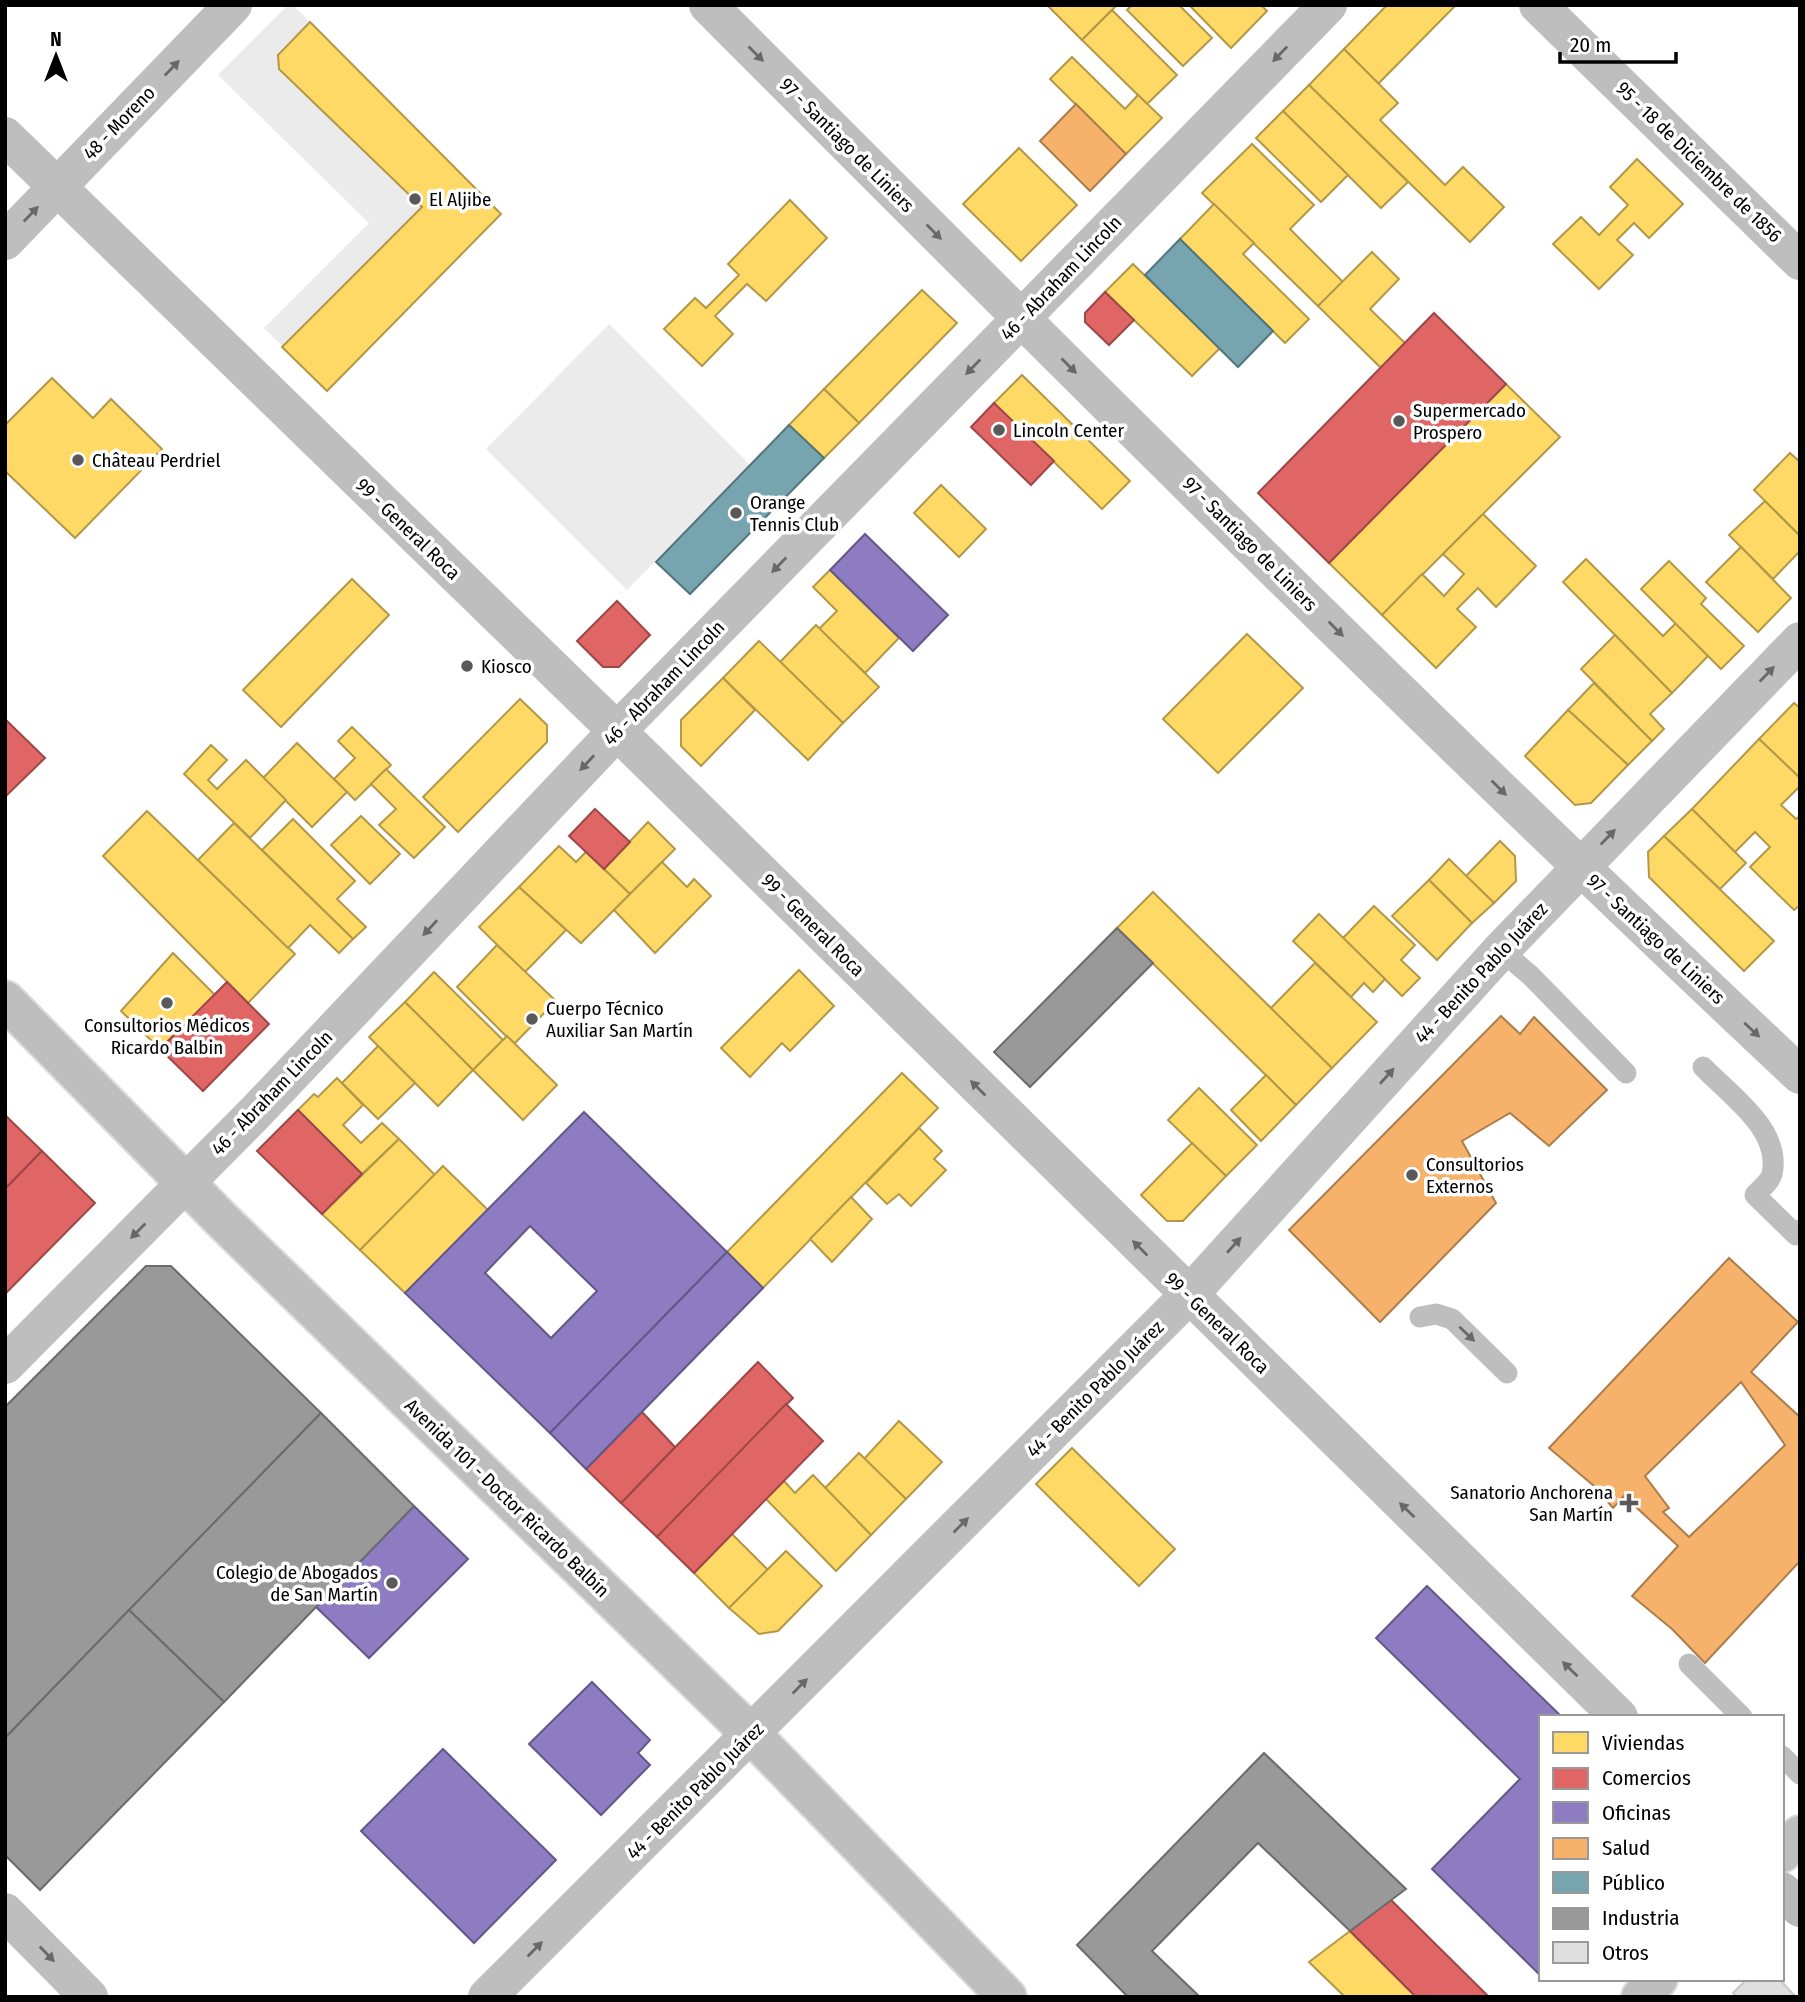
<svg xmlns="http://www.w3.org/2000/svg" width="1805" height="2002" font-family="'Fira Sans Condensed',sans-serif">
<style>
.green{fill:#ebebeb}
.homes{fill:#ffd966;stroke:#b29847;stroke-width:2}
.shops{fill:#e06666;stroke:#9d4747;stroke-width:2}
.offices{fill:#8e7cc3;stroke:#635788;stroke-width:2;fill-rule:evenodd}
.health{fill:#f6b26b;stroke:#ac7d4b;stroke-width:2;fill-rule:evenodd}
.public{fill:#76a5af;stroke:#53747a;stroke-width:2}
.industry{fill:#999;stroke:#6b6b6b;stroke-width:2}
.building{fill:#dfdfdf;stroke:#c6c6c6;stroke-width:2}
.lines{fill:none;stroke-linecap:round;stroke-linejoin:round}
.primary-casing{stroke:#dbdbdb;stroke-width:42}
.lane{stroke:#bebebe;stroke-width:21}
.street{stroke:#bebebe;stroke-width:38}
.secondary{stroke:#b8b8b8;stroke-width:38}
.primary{stroke:#bebebe;stroke-width:38}
.oneway{fill:#686868}
.poi-dot{fill:#595959;stroke:#fff;stroke-width:2.5}
.labels{text-anchor:middle;dominant-baseline:central;stroke-width:7;stroke-linejoin:round;paint-order:stroke}
.street-label{font-size:19px;fill:#000;stroke:#fff}
.poi-label{font-size:19px;fill:#000;stroke:#fff;text-anchor:start}
</style>
<rect width="100%" height="100%" fill="#fff"/>
<g class="green">
<path d="M288 5H293L501 214 327 391 264 328 369 223 218 75Z"/>
<path d="M609 324 750 465 627 590 486 449Z"/>
</g>
<g class="homes">
<path d="M1047 5H1117L1082 40Z"/>
<path d="M1132 5H1179L1212 38 1183 66 1127 10Z"/>
<path d="M1189 5H1261L1267 11 1231 48Z"/>
<path d="M1387 5H1456L1378 84 1344 49Z"/>
<path d="M1112 10 1177 75 1147 104 1082 40Z"/>
<path d="M310 22 501 214 327 391 282 347 422 207 279 69 278 55Z"/>
<path d="M1344 49 1398 103 1380 120 1445 185 1463 167 1504 207 1470 242 1309 85Z"/>
<path d="M1072 57 1125 109 1138 95 1162 118 1126 154 1050 79Z"/>
<path d="M1309 85 1408 182 1381 208 1283 111Z"/>
<path d="M1283 111 1348 175 1321 202 1256 138Z"/>
<path d="M1252 144 1314 205 1290 229 1343 282 1318 306 1202 193Z"/>
<path d="M1019 148 1077 205 1021 261 963 204Z"/>
<path d="M1637 159 1683 204 1649 238 1634 223 1617 240 1633 255 1599 289 1553 244 1581 217 1599 235 1628 205 1610 187Z"/>
<path d="M790 200 827 238 766 301 747 284 715 316 733 334 702 366 664 329 695 298 706 308 739 275 728 264Z"/>
<path d="M1214 204 1254 243 1243 254 1309 319 1285 343 1180 239Z"/>
<path d="M1372 252 1399 279 1370 309 1405 343 1381 368 1318 306Z"/>
<path d="M1133 264 1220 348 1192 376 1105 292Z"/>
<path d="M922 290 957 323 859 423 824 389Z"/>
<path d="M1022 375 1130 481 1102 509 994 403Z"/>
<path d="M52 378 93 418 111 399 162 449 75 538 5 471V425Z"/>
<path d="M1506 384 1560 437 1382 615 1329 563Z"/>
<path d="M824 389 859 423 824 458 789 425Z"/>
<path d="M1790 453 1800 462V536L1754 490Z"/>
<path d="M941 485 986 529 959 557 914 513Z"/>
<path d="M1765 501 1800 536V551L1773 579 1729 535Z"/>
<path d="M1483 514 1536 566 1496 607 1478 588 1457 609 1476 627 1436 668 1382 615 1422 574 1444 596 1464 574 1443 554Z"/>
<path d="M1741 547 1791 598 1758 632 1706 582Z"/>
<path d="M1586 559 1663 636 1676 623 1708 656 1672 693 1563 582Z"/>
<path d="M1669 561 1706 598 1701 604 1744 646 1721 669 1641 589Z"/>
<path d="M830 570 899 638 865 673 819 629 837 611 813 587Z"/>
<path d="M352 579 389 615 281 727 243 690Z"/>
<path d="M816 625 879 687 843 723 780 662Z"/>
<path d="M1247 634 1303 688 1218 773 1163 719Z"/>
<path d="M1615 635 1672 693 1650 714 1664 729 1652 741 1581 669Z"/>
<path d="M759 641 843 723 808 760 723 678Z"/>
<path d="M723 678 755 710 701 766 681 746V720Z"/>
<path d="M1594 683 1652 741 1628 765 1568 710Z"/>
<path d="M520 699 547 725V742L458 832 423 797Z"/>
<path d="M1794 703 1800 708V778L1759 739Z"/>
<path d="M1568 710 1628 765 1591 803 1575 805 1525 756Z"/>
<path d="M352 727 391 765 355 800 334 779 355 758 338 741Z"/>
<path d="M1759 739 1800 778V786L1781 805 1796 819 1800 816V905L1794 910 1750 867 1770 847 1755 832 1735 852 1692 809Z"/>
<path d="M297 743 347 792 312 827 263 778Z"/>
<path d="M211 745 227 760 208 780 217 789 246 760 286 800 250 838 184 774Z"/>
<path d="M386 769 445 827 414 858 379 825 396 809 371 784Z"/>
<path d="M1692 809 1746 863 1720 889 1664 836Z"/>
<path d="M147 811 295 954 248 1003 103 856Z"/>
<path d="M361 816 400 854 370 884 331 845Z"/>
<path d="M293 819 355 881 337 899 366 927 353 939 262 850Z"/>
<path d="M648 822 675 849 630 894 604 869Z"/>
<path d="M234 823 353 939 339 953 310 925 288 948 198 860Z"/>
<path d="M1664 836 1774 941 1744 971 1649 877 1648 852Z"/>
<path d="M1500 841 1515 856 1516 881 1494 903 1466 876Z"/>
<path d="M559 846 576 862 586 852 630 894 581 943 519 887Z"/>
<path d="M1449 859 1494 903 1472 923 1429 880Z"/>
<path d="M662 862 687 887 694 879 711 896 655 953 614 910Z"/>
<path d="M1429 880 1472 923 1437 960 1392 916Z"/>
<path d="M519 887 566 930 525 972 479 927Z"/>
<path d="M1153 892 1332 1068 1296 1105 1117 928Z"/>
<path d="M1374 906 1415 945 1401 960 1420 978 1402 996 1343 938Z"/>
<path d="M1319 914 1385 979 1373 992 1364 983 1351 997 1293 941Z"/>
<path d="M497 945 556 1001 514 1044 457 987Z"/>
<path d="M173 953 215 995 160 1049 121 1011Z"/>
<path d="M1315 963 1377 1022 1332 1068 1271 1008Z"/>
<path d="M799 970 834 1006 790 1051 782 1043 750 1077 721 1048Z"/>
<path d="M434 972 503 1040 473 1070 405 1002Z"/>
<path d="M405 1002 473 1070 438 1106 369 1037Z"/>
<path d="M507 1036 557 1085 523 1120 473 1070Z"/>
<path d="M378 1046 415 1083 378 1119 342 1083Z"/>
<path d="M902 1073 938 1108 763 1288 727 1252Z"/>
<path d="M1266 1075 1296 1105 1261 1141 1231 1110Z"/>
<path d="M337 1078 363 1105 343 1125 361 1143 382 1123 399 1139 362 1174 298 1110 314 1094 318 1097Z"/>
<path d="M1199 1088 1257 1145 1226 1176 1168 1120Z"/>
<path d="M919 1128 942 1151 934 1159 946 1170 911 1206 899 1194 887 1204 866 1183Z"/>
<path d="M399 1139 435 1175 360 1250 322 1214Z"/>
<path d="M1192 1143 1226 1176 1183 1221H1167L1141 1195Z"/>
<path d="M443 1166 488 1210 405 1293 360 1250Z"/>
<path d="M851 1197 872 1219 832 1262 810 1239Z"/>
<path d="M899 1421 942 1462 906 1499 864 1459Z"/>
<path d="M1072 1448 1175 1549 1139 1586 1036 1484Z"/>
<path d="M859 1453 906 1499 871 1535 825 1488Z"/>
<path d="M813 1475 871 1535 836 1571 766 1499 784 1481 795 1493Z"/>
<path d="M732 1534 768 1570 729 1608 694 1573Z"/>
<path d="M786 1551 822 1586 778 1631 759 1634 729 1608Z"/>
<path d="M1350 1931 1416 1997H1345L1309 1962Z"/>
</g>
<g class="shops">
<path d="M1105 292 1134 320 1109 345 1085 322V313Z"/>
<path d="M1434 313 1506 384 1329 563 1258 493Z"/>
<path d="M994 403 1054 461 1031 485 971 427Z"/>
<path d="M617 601 650 635 619 667H603L577 641Z"/>
<path d="M5 719 45 758 5 797Z"/>
<path d="M595 809 630 842 604 869 569 836Z"/>
<path d="M227 982 269 1024 203 1091 160 1049Z"/>
<path d="M298 1110 362 1174 322 1214 257 1151Z"/>
<path d="M5 1115 42 1151 5 1189Z"/>
<path d="M42 1151 95 1203 5 1294V1189Z"/>
<path d="M758 1362 793 1398 657 1537 621 1503Z"/>
<path d="M786 1404 823 1441 694 1573 657 1537Z"/>
<path d="M642 1412 675 1447 621 1503 586 1469Z"/>
<path d="M1391 1900 1489 1997H1416L1350 1931Z"/>
</g>
<g class="offices">
<path d="M865 534 948 615 913 651 830 570Z"/>
<path d="M584 1112 727 1252 550 1433 405 1293ZM530 1226 597 1291 551 1338 485 1273Z"/>
<path d="M727 1252 763 1288 586 1469 550 1433Z"/>
<path d="M414 1506 468 1559 369 1658 316 1607Z"/>
<path d="M1427 1586 1562 1717H1541V1976L1432 1869 1520 1779 1376 1638Z"/>
<path d="M592 1682 650 1740 638 1753 650 1765 601 1815 529 1744Z"/>
<path d="M443 1749 556 1860 474 1943 361 1831Z"/>
</g>
<g class="health">
<path d="M1076 104 1126 154 1090 191 1040 141Z"/>
<path d="M1501 1016 1520 1034 1534 1017 1607 1090 1549 1146 1510 1113 1462 1141 1496 1203 1380 1322 1289 1230Z"/>
<path d="M1729 1258 1798 1322 1751 1372 1800 1417V1561L1705 1663 1672 1629 1632 1596 1678 1546 1624 1496 1613 1508 1594 1486 1549 1448ZM1741 1382 1785 1445 1689 1537 1663 1512 1669 1508 1645 1476Z"/>
</g>
<g class="public">
<path d="M1180 239 1273 331 1238 367 1145 275Z"/>
<path d="M789 425 824 458 690 594 656 562Z"/>
</g>
<g class="industry">
<path d="M1117 928 1153 963 1030 1087 994 1052Z"/>
<path d="M146 1266H171L321 1413 5 1738V1407Z"/>
<path d="M321 1413 414 1506 224 1702 129 1610Z"/>
<path d="M129 1610 224 1702 40 1890 5 1855V1738Z"/>
<path d="M1264 1753 1406 1889 1350 1931 1258 1843 1152 1951 1200 1997H1128L1077 1945Z"/>
</g>
<path class="building" d="M1747 1979H1779L1796 1997H1737L1733 1993Z"/>
<g class="lines">
<g class="primary-casing">
<g id="primary">
<path d="M5 1000 226 1224 752 1735 1007 1997"/>
<path d="M1782 1853 1800 1835"/>
<path d="M1641 1997 1658 1979"/>
</g>
</g>
<g class="lane">
<path d="M1501 950 1531 976 1626 1073"/>
<path d="M1703 1067C1730 1095 1782 1130 1772 1174 1770 1182 1760 1189 1755 1195L1796 1235 1800 1230"/>
<path d="M1420 1317 1436 1314 1452 1319 1507 1373"/>
<path d="M1689 1664 1742 1717"/>
<path d="M1782 1756 1800 1774"/>
</g>
<g class="street">
<path d="M708 5C1068 366 1428 726 1800 1075"/>
<path d="M1538 5 1800 261"/>
<path d="M5 136 617 731 1619 1717"/>
<path d="M5 241 233 5"/>
<path d="M5 1365 255 1113 617 731 1328 5"/>
<path d="M5 1912 89 1997"/>
<path d="M487 1997 1189 1295 1501 950 1800 641"/>
</g>
<path class="secondary" d="M1782 1891 1800 1908"/>
<use href="#primary" class="primary"/>
</g>
<defs><path id="oneway-solid" d="M-6-.8H1V-3.2L6.5 0L1 3.2V.8H-6Z" transform="scale(1.75)"/></defs>
<g class="oneway">
<use href="#oneway-solid" transform="translate(756 54) rotate(45)"/>
<use href="#oneway-solid" transform="translate(1280 54) rotate(134)"/>
<use href="#oneway-solid" transform="translate(172 68) rotate(-46)"/>
<use href="#oneway-solid" transform="translate(31 214) rotate(-46)"/>
<use href="#oneway-solid" transform="translate(934 232) rotate(45)"/>
<use href="#oneway-solid" transform="translate(1069 366) rotate(45)"/>
<use href="#oneway-solid" transform="translate(973 367) rotate(134)"/>
<use href="#oneway-solid" transform="translate(779 565) rotate(134)"/>
<use href="#oneway-solid" transform="translate(1336 629) rotate(45)"/>
<use href="#oneway-solid" transform="translate(1767 674) rotate(-46)"/>
<use href="#oneway-solid" transform="translate(587 763) rotate(133)"/>
<use href="#oneway-solid" transform="translate(1499 788) rotate(45)"/>
<use href="#oneway-solid" transform="translate(1608 837) rotate(-46)"/>
<use href="#oneway-solid" transform="translate(430 928) rotate(133)"/>
<use href="#oneway-solid" transform="translate(1752 1030) rotate(43)"/>
<use href="#oneway-solid" transform="translate(1387 1076) rotate(-48)"/>
<use href="#oneway-solid" transform="translate(978 1088) rotate(-135)"/>
<use href="#oneway-solid" transform="translate(138 1231) rotate(135)"/>
<use href="#oneway-solid" transform="translate(1234 1245) rotate(-48)"/>
<use href="#oneway-solid" transform="translate(1140 1248) rotate(-135)"/>
<use href="#oneway-solid" transform="translate(1467 1334) rotate(44)"/>
<use href="#oneway-solid" transform="translate(1407 1510) rotate(-136)"/>
<use href="#oneway-solid" transform="translate(961 1525) rotate(-45)"/>
<use href="#oneway-solid" transform="translate(1570 1669) rotate(-136)"/>
<use href="#oneway-solid" transform="translate(800 1686) rotate(-45)"/>
<use href="#oneway-solid" transform="translate(535 1949) rotate(-45)"/>
<use href="#oneway-solid" transform="translate(47 1954) rotate(46)"/>
</g>
<g class="poi-dot">
<circle cx="415" cy="199" r="7"/>
<circle cx="1399" cy="421" r="7"/>
<circle cx="999" cy="430" r="7"/>
<circle cx="78" cy="460" r="7"/>
<circle cx="736" cy="513" r="7"/>
<circle cx="467" cy="666" r="7"/>
<circle cx="167" cy="1003" r="7"/>
<circle cx="532" cy="1019" r="7"/>
<circle cx="1412" cy="1175" r="7"/>
<path d="M1625.5 1492.5h7v7h7v7h-7v7h-7v-7h-7v-7h7z"/>
<circle cx="392" cy="1583" r="7"/>
</g>
<g class="labels">
<g class="street-label">
<text transform="translate(119 123) rotate(-46)">48 - Moreno</text>
<text transform="translate(847 145) rotate(45)">97 - Santiago de Liniers</text>
<text transform="translate(1699 162) rotate(44)">95 - 18 de Diciembre de 1856</text>
<text transform="translate(1061 278) rotate(-46)">46 - Abraham Lincoln</text>
<text transform="translate(408 529) rotate(44)">99 - General Roca</text>
<text transform="translate(1250 544) rotate(45)">97 - Santiago de Liniers</text>
<text transform="translate(664 683) rotate(-46)">46 - Abraham Lincoln</text>
<text transform="translate(813 925) rotate(45)">99 - General Roca</text>
<text transform="translate(1656 939) rotate(43)">97 - Santiago de Liniers</text>
<text transform="translate(1481 973) rotate(-47)">44 - Benito Pablo Juárez</text>
<text transform="translate(272 1093) rotate(-46)">46 - Abraham Lincoln</text>
<text transform="translate(1217 1323) rotate(44)">99 - General Roca</text>
<text transform="translate(1095 1389) rotate(-45)">44 - Benito Pablo Juárez</text>
<text transform="translate(507 1498) rotate(44)">Avenida 101 - Doctor Ricardo Balbín</text>
<text transform="translate(695 1791) rotate(-45)">44 - Benito Pablo Juárez</text>
</g>
<g class="poi-label">
<text x="429" y="199">El Aljibe</text>
<text x="1413" y="410">Supermercado<tspan x="1413" dy="22">Prospero</tspan></text>
<text x="1013" y="430">Lincoln Center</text>
<text x="92" y="460">Château Perdriel</text>
<text x="750" y="502">Orange<tspan x="750" dy="22">Tennis Club</tspan></text>
<text x="481" y="666">Kiosco</text>
<text x="546" y="1008">Cuerpo Técnico<tspan x="546" dy="22">Auxiliar San Martín</tspan></text>
<text x="167" y="1025" text-anchor="middle">Consultorios Médicos<tspan x="167" dy="22">Ricardo Balbin</tspan></text>
<text x="1426" y="1164">Consultorios<tspan x="1426" dy="22">Externos</tspan></text>
<text x="1613" y="1492" text-anchor="end">Sanatorio Anchorena<tspan x="1613" dy="22">San Martín</tspan></text>
<text x="378" y="1572" text-anchor="end">Colegio de Abogados<tspan x="378" dy="22">de San Martín</tspan></text>
</g>
</g>
<rect width="1805" height="2002" fill="none" stroke="#000000" stroke-width="14"/>
<rect x="1539" y="1715" width="245" height="266" fill="#ffffff" stroke="#999999" stroke-width="2"/>
<rect x="1553" y="1732" width="35" height="21" fill="#ffd966" stroke="#999999" stroke-width="2"/>
<text x="1602" y="1750" font-size="21" fill="#000000">Viviendas</text>
<rect x="1553" y="1768" width="35" height="21" fill="#e06666" stroke="#999999" stroke-width="2"/>
<text x="1602" y="1785" font-size="21" fill="#000000">Comercios</text>
<rect x="1553" y="1802" width="35" height="21" fill="#8e7cc3" stroke="#999999" stroke-width="2"/>
<text x="1602" y="1820" font-size="21" fill="#000000">Oficinas</text>
<rect x="1553" y="1838" width="35" height="21" fill="#f6b26b" stroke="#999999" stroke-width="2"/>
<text x="1602" y="1855" font-size="21" fill="#000000">Salud</text>
<rect x="1553" y="1872" width="35" height="21" fill="#76a5af" stroke="#999999" stroke-width="2"/>
<text x="1602" y="1890" font-size="21" fill="#000000">Público</text>
<rect x="1553" y="1908" width="35" height="21" fill="#999999" stroke="#999999" stroke-width="2"/>
<text x="1602" y="1925" font-size="21" fill="#000000">Industria</text>
<rect x="1553" y="1942" width="35" height="21" fill="#dfdfdf" stroke="#999999" stroke-width="2"/>
<text x="1602" y="1960" font-size="21" fill="#000000">Otros</text>
<g transform="translate(56 56)" stroke="#ffffff" stroke-width="5" paint-order="stroke">
<path d="M0-5L12 26L0 18L-12 26Z" fill="#000000"/>
<text y="-10" font-size="19" font-weight="bold" text-anchor="middle" fill="#000000">N</text>
</g>
<path d="M1560 52v10h116v-10" fill="none" stroke="#000000" stroke-width="3.5"/>
<text x="1570" y="52" font-size="21" fill="#000000" stroke="#ffffff" stroke-width="5" paint-order="stroke">20 m</text>
</svg>
